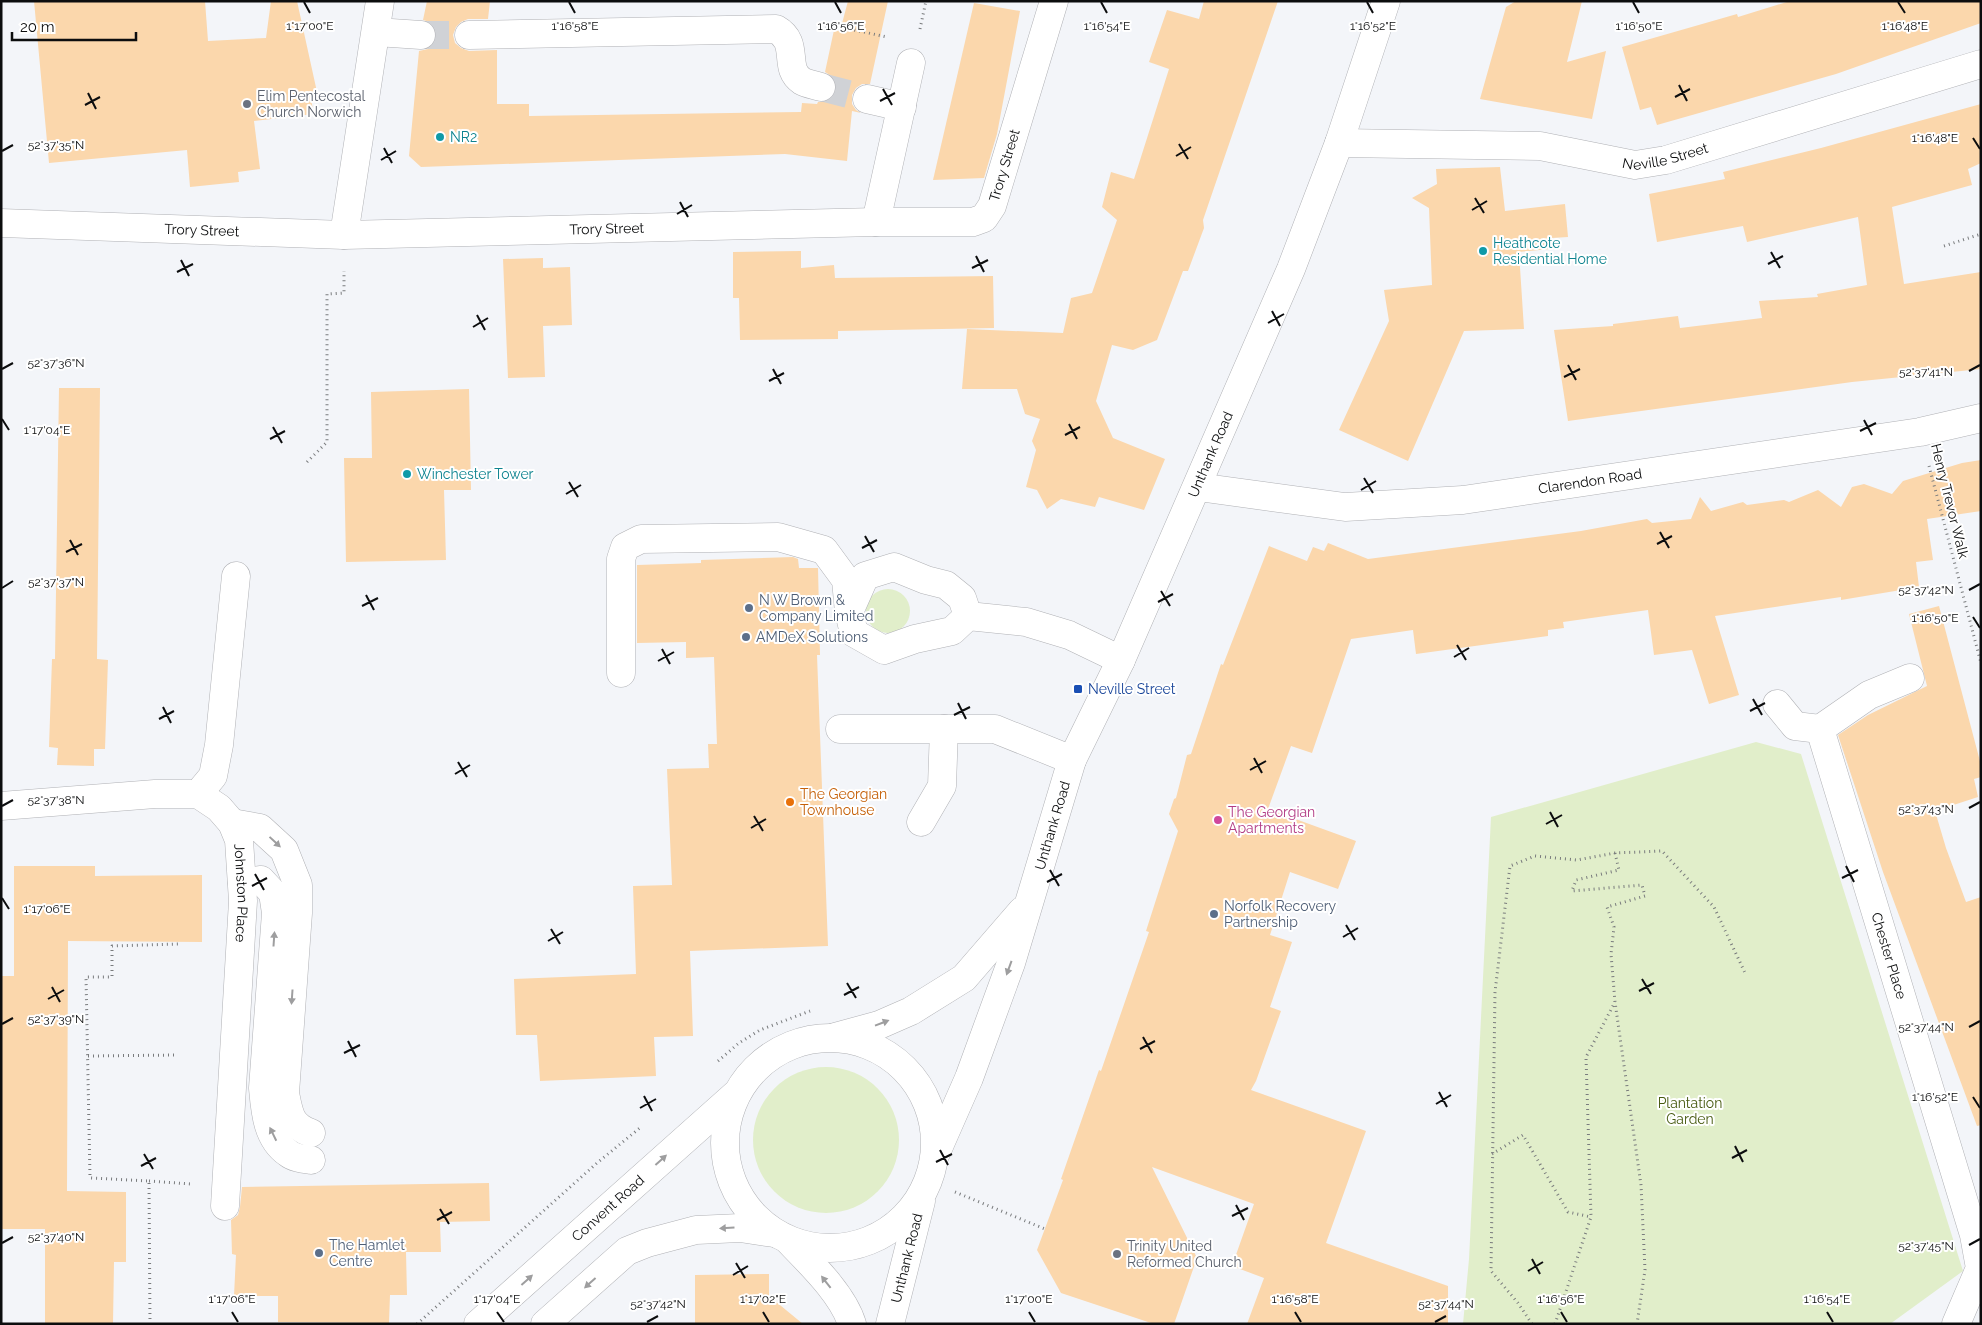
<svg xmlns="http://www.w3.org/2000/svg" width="1982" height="1325" font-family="Raleway,sans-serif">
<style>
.green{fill:#e1eeca}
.building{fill:#fbd7ac}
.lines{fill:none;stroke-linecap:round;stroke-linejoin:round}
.minor-tunnel{stroke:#d0d2d6;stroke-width:28;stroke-dasharray:28 14;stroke-linecap:butt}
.minor-casing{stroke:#b0b1b5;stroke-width:29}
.major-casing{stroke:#b0b1b5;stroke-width:29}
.path{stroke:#797b7d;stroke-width:3;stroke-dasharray:1 4;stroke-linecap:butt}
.minor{stroke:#fff;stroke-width:28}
.major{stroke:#fff;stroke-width:28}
.oneway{fill:#9e9e9f}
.ticks{fill:none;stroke:#0c0d0e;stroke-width:2}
.worship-dot{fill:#6b7280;stroke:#fff;stroke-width:2}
.culture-dot{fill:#0f9aa8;stroke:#fff;stroke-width:2}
.service-dot{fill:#5c6f8a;stroke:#fff;stroke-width:2}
.transit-dot{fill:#1a4fb4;stroke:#fff;stroke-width:2}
.food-dot{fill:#e8710a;stroke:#fff;stroke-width:2}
.hotel-dot{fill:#d1479c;stroke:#fff;stroke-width:2}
.labels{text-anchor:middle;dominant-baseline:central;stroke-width:4;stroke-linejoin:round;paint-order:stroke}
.worship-label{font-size:14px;fill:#5b616d;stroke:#fff;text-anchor:start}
.culture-label{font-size:14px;fill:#0d838f;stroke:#fff;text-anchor:start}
.street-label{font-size:14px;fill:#0c0d0e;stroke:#fff}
.service-label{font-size:14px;fill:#4e5e75;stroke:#fff;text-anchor:start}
.transit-label{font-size:14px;fill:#164399;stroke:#fff;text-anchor:start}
.food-label{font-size:14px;fill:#c56008;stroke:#fff;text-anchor:start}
.hotel-label{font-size:14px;fill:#b23c85;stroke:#fff;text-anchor:start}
.park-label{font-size:14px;fill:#485b11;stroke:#fff}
.ticks-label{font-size:12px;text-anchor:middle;fill:#0c0d0e;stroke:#fff;stroke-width:4;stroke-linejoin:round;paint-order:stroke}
</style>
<rect width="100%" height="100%" fill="#f3f5f9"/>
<g class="green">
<circle cx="888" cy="611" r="22"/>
<path d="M1756 742 1801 754 1963 1271 1890 1324H1463L1469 1259 1491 817Z"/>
<circle cx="826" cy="1140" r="73"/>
</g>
<g class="building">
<path d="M34 1H205L208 41 266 38 271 1H297L317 92 310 95 314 114 254 121 260 169 238 172 239 182 190 187 187 150 49 163Z"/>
<path d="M427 1H490L488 19H468L461 22 456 27 453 35 455 43 461 48 469 51 497 50V104H529V116L801 112 802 103 817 104 818 102H825L832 98 836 92V84L833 77 825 72 834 30 840 31 848 1H888L870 84H862L856 88 852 95V104L856 110 861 113 852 111 847 161 785 154 421 167 409 156 419 51 428 49 434 43 436 37 435 28 430 22 423 20Z"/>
<path d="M1204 1H1278L1203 220 1204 228 1188 271H1183L1157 340 1133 350 1112 345 1096 401 1113 438 1165 459 1144 510 1099 497 1095 507 1061 499 1047 509 1037 490 1026 487 1036 450 1032 441 1040 419 1025 414 1017 389H962L967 329 1063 333 1071 298 1092 293 1117 220 1102 207 1111 172 1134 179 1169 69 1149 62 1167 10 1199 19Z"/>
<path d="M1516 1H1582L1567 62 1606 51 1592 119 1480 99 1506 7Z"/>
<path d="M1790 1H1981V23L1836 74 1657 125 1651 107 1640 110 1622 47 1737 14 1738 17Z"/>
<path d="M974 3 1020 11 997 134 984 178 933 180Z"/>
<path d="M1981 104V163L1968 169 1972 185 1892 207 1904 284 1981 272V369L1852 382 1568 421 1554 330 1613 326V324L1678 316 1680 328 1762 318 1759 301 1818 297 1817 294 1867 285 1858 217 1747 242 1743 226 1657 242 1649 194 1725 179 1723 172 1821 148Z"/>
<path d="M1500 167 1505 211 1565 204 1568 237 1552 238 1550 249 1519 252 1524 329 1464 331 1408 461 1339 430 1389 321 1384 290 1432 285 1429 208 1412 198 1437 184 1436 169Z"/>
<path d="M801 251V268L834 265 835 278 993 276 994 328 838 331V339L740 340 739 298H733V252Z"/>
<path d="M543 258V268L570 267 572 325 543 326 545 377 508 378 503 259Z"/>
<path d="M59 388H100L97 659 108 660 105 749H94V766L57 765 58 748 49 747 52 659H55Z"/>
<path d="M469 389 471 490H444L446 560 346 562 344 458H372L371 392Z"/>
<path d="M1981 460V511L1927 519 1933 560 1916 562 1919 587 1841 600V597L1715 616 1739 695 1709 704 1692 650 1654 655 1648 610 1563 622 1564 628 1548 630V636L1416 654 1413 630 1351 639 1312 753 1291 746 1268 809 1356 841 1338 889 1290 872 1270 935 1292 942 1270 1007 1281 1011 1256 1081 1251 1090 1366 1131 1326 1243 1448 1286V1324H1247L1264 1278 1232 1266 1254 1204 1152 1167 1197 1258 1174 1324H1154L1061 1293 1037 1250 1063 1180 1061 1179 1099 1070 1101 1071 1149 932 1146 931 1178 831 1169 814 1174 799 1176 798 1187 755 1191 754 1221 664 1223 665 1269 546 1307 561 1313 547 1324 551 1328 543 1368 559 1581 531 1647 519 1652 523 1691 519 1700 497 1711 511 1743 502 1747 505 1784 500 1789 502 1818 490 1841 507 1852 487 1864 484 1892 494 1903 481 1962 463Z"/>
<path d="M793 557 798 559 799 568H818L820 655H817L828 946 690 951 693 1036 654 1037 656 1076 540 1081 537 1035H516L514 979 636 974 633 886 672 885 667 769 709 768 708 744H717L714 657 686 658V642L637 643V565L701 563V560Z"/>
<path d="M1939 606 1981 765V777L1974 779 1978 797 1935 811 1946 848 1966 902 1981 897V1125L1977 1126 1883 872 1838 735 1868 715 1927 686 1909 614Z"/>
<path d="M14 866H95V876L202 875V942L68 941 67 1191 126 1192V1262H114L113 1324H45V1229H1V976H14Z"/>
<path d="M489 1183 490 1221 440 1222 441 1252H406L407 1295H390L389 1323 278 1322V1296H234L236 1255 232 1254 231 1220 238 1215 240 1207 242 1187Z"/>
<path d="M769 1274V1296L803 1324H695V1275Z"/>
</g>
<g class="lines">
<g class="minor-tunnel">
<path d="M421 35H469"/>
<path d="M821 87 867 99"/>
</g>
<g class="minor-casing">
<g id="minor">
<path d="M376 32 421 35"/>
<path d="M469 35 776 29C801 43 782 68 802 81 807 84 815 85 821 87"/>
<path d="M867 99 902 107"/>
<path id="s1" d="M1339 143 1540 146 1635 165 1666 160 1981 64"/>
<path d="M876 222 911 63"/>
<path id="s2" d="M1 223 344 235 876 222H973L984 218 992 206 1054 1"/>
<path d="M344 235 380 1"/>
<path id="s3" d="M1198 487 1345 507 1463 500 1920 432 1981 418"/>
<path d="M968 616 962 598 946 585 926 580 894 567 865 576 849 612 854 633 884 650 915 639 952 631 968 616 1026 622 1069 635 1121 660"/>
<path d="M621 673V559L625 547 641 539 778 537 824 550 846 580 849 612"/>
<path id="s4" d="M1910 678 1869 695 1820 729 1974 1235 1980 1268 1956 1324"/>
<path d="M1777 704 1795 726 1820 729"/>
<path d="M840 729H995L1072 760"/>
<path d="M198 794 213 776 219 745 236 576"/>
<path id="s5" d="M1 806 155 794H198L219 808 232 823 239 840 243 901 225 1206"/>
<path d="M921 822 942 786 944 729"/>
<path d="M232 823 260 828 284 850 298 885V913L285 1093C289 1113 290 1126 311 1133"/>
<path d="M242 882 261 880 273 893 276 913 263 1088C265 1111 267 1139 288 1153 294 1158 304 1159 311 1160"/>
<path d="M835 1037 879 1025 911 1011 964 978 1022 911"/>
<path id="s6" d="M936 1153 969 1078 1011 963 1072 760 1121 660 1291 269 1339 143 1386 1"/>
</g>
</g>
<g class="major-casing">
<g id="major">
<circle cx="830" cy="1143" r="105"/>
<path d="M788 1240C809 1262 843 1294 852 1324"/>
<path id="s7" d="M478 1324 736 1094"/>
<path d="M545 1324 627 1251 647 1243 696 1230 740 1228 774 1233"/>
<path id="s8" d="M890 1324 921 1201"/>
</g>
</g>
<g class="path">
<path d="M820 27 831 25 887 37"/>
<path d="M920 29 926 1"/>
<path d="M1944 246 1981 234"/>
<path d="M307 462 327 442V294L344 293V271"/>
<path d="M1929 466 1981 663"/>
<path d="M1615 853 1619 870 1576 880 1572 891 1642 885 1645 896 1607 907 1614 927 1611 954 1615 1002 1641 1185 1645 1270 1637 1324"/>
<path d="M88 1056 177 1055"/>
<path d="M718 1061 739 1043 760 1030 810 1011"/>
<path d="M1492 1154 1523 1135 1568 1212 1591 1217"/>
<path d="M149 1181 191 1184"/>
<path d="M955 1192 1045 1229"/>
<path d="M150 1324 149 1181 90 1178 86 977H112V946L178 944"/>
<path d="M417 1324 597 1163 641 1127"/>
<path d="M1532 1324 1518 1303 1491 1271 1495 992 1510 866 1535 856 1577 860 1615 853 1662 851 1714 907 1746 975"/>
<path d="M1555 1324 1591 1217 1586 1057 1615 1002"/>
</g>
<use href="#minor" class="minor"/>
<use href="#major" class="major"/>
</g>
<defs><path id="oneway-solid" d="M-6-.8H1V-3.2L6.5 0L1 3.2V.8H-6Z" transform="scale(1.25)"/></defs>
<g class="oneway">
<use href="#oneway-solid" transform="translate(275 842) rotate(43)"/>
<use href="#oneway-solid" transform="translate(274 939) rotate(-86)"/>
<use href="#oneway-solid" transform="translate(1009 968) rotate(110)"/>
<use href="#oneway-solid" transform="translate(292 997) rotate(94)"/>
<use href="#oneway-solid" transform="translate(882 1023) rotate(-21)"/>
<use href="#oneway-solid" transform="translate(273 1134) rotate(-116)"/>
<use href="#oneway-solid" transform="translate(661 1160) rotate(-42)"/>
<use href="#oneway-solid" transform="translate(727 1228) rotate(177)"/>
<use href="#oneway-solid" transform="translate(527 1280) rotate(-42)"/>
<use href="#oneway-solid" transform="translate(826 1282) rotate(-128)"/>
<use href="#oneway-solid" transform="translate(590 1283) rotate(138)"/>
</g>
<path class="ticks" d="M304 2 310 13M569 2 575 13M835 2 841 13M1101 2 1107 13M1367 2 1373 13M1633 2 1639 13M1898 2 1905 13M1679 85 1687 101M883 89 892 105M88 93 96 109M1675 97 1690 89M880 101 895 93M85 105 100 97M1973 138 1980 149M1179 144 1188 159M384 148 392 163M2 151 13 145M1176 156 1191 147M381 160 396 151M1475 198 1484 213M680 202 688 217M1472 210 1487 201M677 214 692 205M1771 252 1780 268M976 256 984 272M181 260 189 276M1768 264 1783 256M972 268 988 260M177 272 193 264M1272 311 1280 326M477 315 485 330M1268 323 1284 314M473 327 488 318M1568 365 1576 380M2 369 13 363M773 369 781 384M1969 371 1980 365M1564 377 1580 369M769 381 784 373M2 419 9 430M1864 420 1872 435M1069 424 1077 439M273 427 282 443M1860 431 1876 423M1065 435 1080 427M270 439 285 431M1364 478 1373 493M569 482 578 497M1361 490 1376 481M566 494 581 485M1660 532 1669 548M865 536 874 552M70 540 78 555M1657 544 1672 536M862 548 877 540M66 552 82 544M2 588 13 581M1969 590 1980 584M1161 591 1170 606M366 595 374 610M1158 602 1173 594M362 606 378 598M1973 617 1980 628M1457 645 1466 660M662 649 670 664M1454 657 1469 648M658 661 674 652M1753 699 1762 715M958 703 966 719M163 707 171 723M1750 711 1765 703M954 715 970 707M159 719 174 711M1254 758 1262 773M458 762 467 777M1250 770 1266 761M455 774 470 765M2 806 13 800M1969 808 1980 802M1550 812 1558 827M754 816 763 831M1546 824 1562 815M751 828 766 819M1846 866 1854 882M1050 870 1059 886M255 874 264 890M1842 878 1858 870M1047 882 1062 874M252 886 267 878M2 898 9 909M1346 925 1355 940M551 929 560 944M1343 937 1358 928M548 941 563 932M1642 979 1651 994M847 983 856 998M52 987 60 1002M1639 991 1654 983M844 995 859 987M48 999 64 990M2 1024 13 1018M1969 1027 1980 1021M1143 1037 1152 1053M348 1041 356 1057M1140 1049 1155 1041M344 1053 360 1045M1439 1092 1447 1107M644 1096 652 1111M1973 1097 1980 1108M1436 1104 1451 1095M640 1108 656 1099M1735 1146 1743 1162M940 1150 948 1165M144 1154 153 1169M1732 1158 1747 1150M936 1162 952 1154M141 1166 156 1158M1236 1205 1244 1220M440 1209 449 1224M1232 1216 1248 1208M437 1220 452 1212M2 1243 13 1237M1969 1245 1980 1239M1532 1259 1540 1274M736 1263 745 1278M1528 1271 1543 1262M733 1275 748 1266M232 1312 238 1322M497 1312 504 1322M763 1312 769 1322M1029 1312 1035 1322M1295 1312 1301 1322M1561 1312 1567 1322M1827 1312 1833 1322M647 1322 658 1316M1435 1322 1446 1316"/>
<g class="worship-dot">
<circle cx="247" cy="104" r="5"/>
<circle cx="1117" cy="1254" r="5"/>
</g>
<g class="culture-dot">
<circle cx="440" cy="137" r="5"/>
<circle cx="1483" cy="251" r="5"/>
<circle cx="407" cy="474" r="5"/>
</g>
<g class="service-dot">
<circle cx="749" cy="608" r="5"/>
<circle cx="746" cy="637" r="5"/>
<circle cx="1214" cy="914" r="5"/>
<circle cx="319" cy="1253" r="5"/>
</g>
<rect class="transit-dot" x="1073" y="684" width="10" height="10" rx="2.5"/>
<circle class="food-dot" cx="790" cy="802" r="5"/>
<circle class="hotel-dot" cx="1218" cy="820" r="5"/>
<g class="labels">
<g class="worship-label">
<text x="257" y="96">Elim Pentecostal<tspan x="257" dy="16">Church Norwich</tspan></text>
<text x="1127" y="1246">Trinity United<tspan x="1127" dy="16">Reformed Church</tspan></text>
</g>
<g class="culture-label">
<text x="450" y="137">NR2</text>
<text x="1493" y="243">Heathcote<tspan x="1493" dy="16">Residential Home</tspan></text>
<text x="417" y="474">Winchester Tower</text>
</g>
<g class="street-label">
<text stroke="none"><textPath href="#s1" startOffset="329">Neville Street</textPath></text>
<text stroke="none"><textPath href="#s2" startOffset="1041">Trory Street</textPath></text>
<text stroke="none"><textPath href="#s2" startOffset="606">Trory Street</textPath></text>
<text stroke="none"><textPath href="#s2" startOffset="201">Trory Street</textPath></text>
<text stroke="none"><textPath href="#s6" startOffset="752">Unthank Road</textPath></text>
<text stroke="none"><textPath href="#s3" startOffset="395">Clarendon Road</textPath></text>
<text transform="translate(1950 501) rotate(76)">Henry Trevor Walk</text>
<text stroke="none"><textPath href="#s6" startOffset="348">Unthank Road</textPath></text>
<text stroke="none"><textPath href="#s5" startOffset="314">Johnston Place</textPath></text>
<text stroke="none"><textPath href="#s4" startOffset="341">Chester Place</textPath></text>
<text stroke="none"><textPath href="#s7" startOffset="174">Convent Road</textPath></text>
<text stroke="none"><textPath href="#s8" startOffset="68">Unthank Road</textPath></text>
</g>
<g class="service-label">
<text x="759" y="600">N W Brown &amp;<tspan x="759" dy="16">Company Limited</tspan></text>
<text x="756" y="637">AMDeX Solutions</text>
<text x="1224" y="906">Norfolk Recovery<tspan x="1224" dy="16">Partnership</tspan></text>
<text x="329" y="1245">The Hamlet<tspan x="329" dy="16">Centre</tspan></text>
</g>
<g class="transit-label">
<text x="1088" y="689">Neville Street</text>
</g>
<g class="food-label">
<text x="800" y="794">The Georgian<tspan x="800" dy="16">Townhouse</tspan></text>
</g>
<g class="hotel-label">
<text x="1228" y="812">The Georgian<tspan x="1228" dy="16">Apartments</tspan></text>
</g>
<g class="park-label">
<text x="1690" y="1103">Plantation<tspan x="1690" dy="16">Garden</tspan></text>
</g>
</g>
<g class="ticks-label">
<text x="310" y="30">1°17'00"E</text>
<text x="575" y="30">1°16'58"E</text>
<text x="841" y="30">1°16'56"E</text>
<text x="1107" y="30">1°16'54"E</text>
<text x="1373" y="30">1°16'52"E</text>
<text x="1639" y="30">1°16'50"E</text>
<text x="1905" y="30">1°16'48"E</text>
<text x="1935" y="142">1°16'48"E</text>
<text x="56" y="149">52°37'35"N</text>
<text x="56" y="367">52°37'36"N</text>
<text x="1926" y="376">52°37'41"N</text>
<text x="47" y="434">1°17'04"E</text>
<text x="56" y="586">52°37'37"N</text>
<text x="1926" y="594">52°37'42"N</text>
<text x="1935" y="622">1°16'50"E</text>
<text x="56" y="804">52°37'38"N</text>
<text x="1926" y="813">52°37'43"N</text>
<text x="47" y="913">1°17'06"E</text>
<text x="56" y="1023">52°37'39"N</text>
<text x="1926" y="1031">52°37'44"N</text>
<text x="1935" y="1101">1°16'52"E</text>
<text x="56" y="1241">52°37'40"N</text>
<text x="1926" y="1250">52°37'45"N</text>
<text x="232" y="1303">1°17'06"E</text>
<text x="497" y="1303">1°17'04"E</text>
<text x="763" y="1303">1°17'02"E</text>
<text x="1029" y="1303">1°17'00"E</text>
<text x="1295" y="1303">1°16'58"E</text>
<text x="1561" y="1303">1°16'56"E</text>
<text x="1827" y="1303">1°16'54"E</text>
<text x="658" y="1308">52°37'42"N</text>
<text x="1446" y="1308">52°37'44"N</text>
</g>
<rect width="1982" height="1325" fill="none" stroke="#0c0d0e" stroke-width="5"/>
<path d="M12 32v8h124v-8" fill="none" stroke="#0c0d0e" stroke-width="2.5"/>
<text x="20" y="32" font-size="15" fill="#0c0d0e" stroke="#ffffff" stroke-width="4" paint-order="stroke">20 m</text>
</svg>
